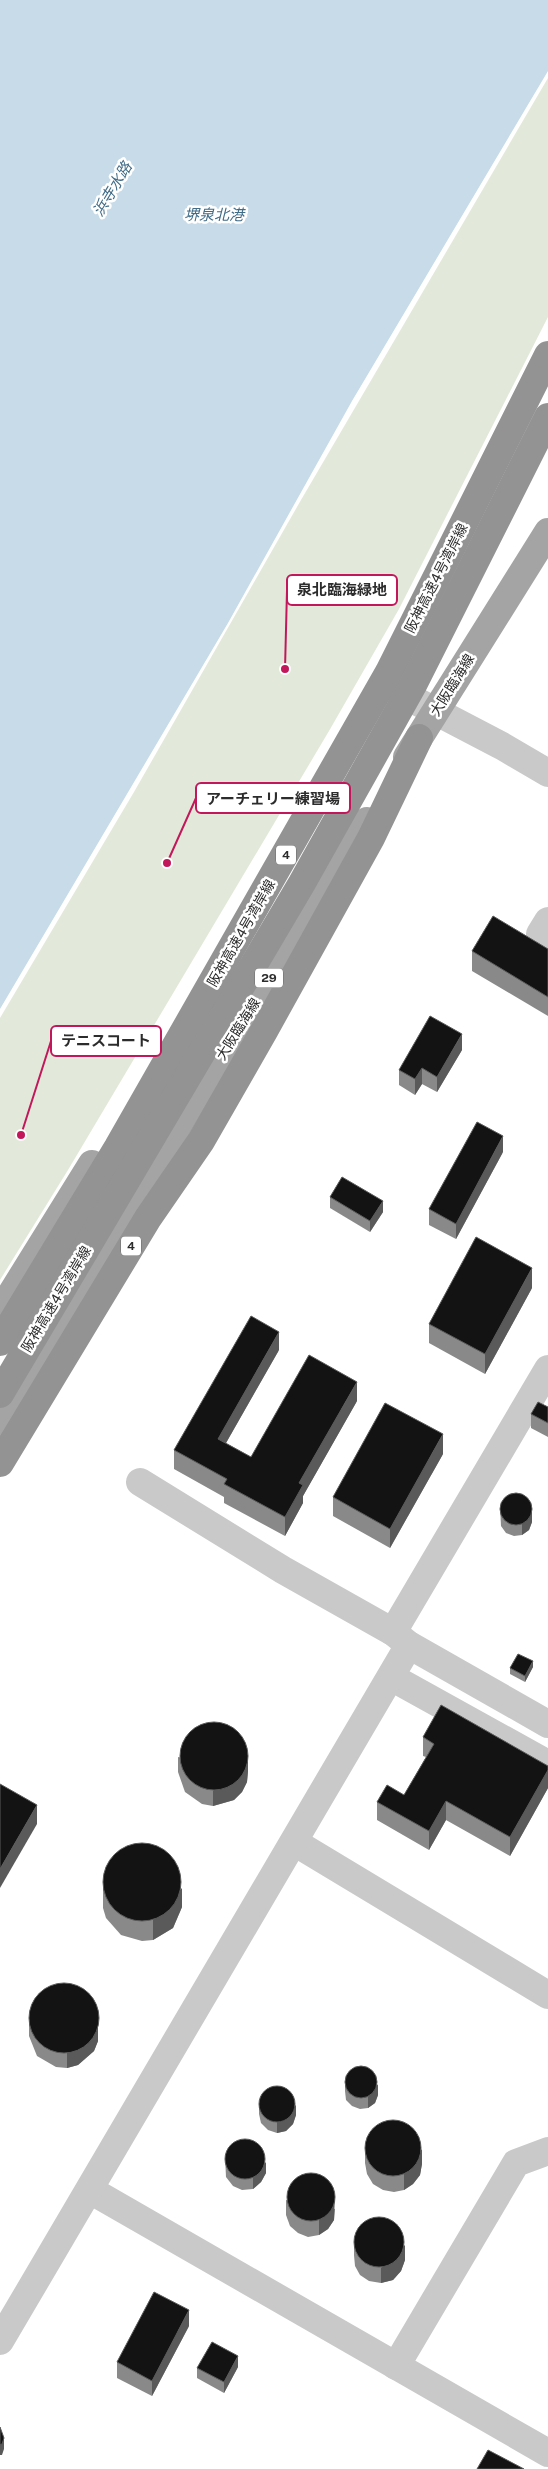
<svg xmlns="http://www.w3.org/2000/svg" width="548" height="2469" font-family="'Public Sans','Noto Sans JP',sans-serif">
<style>
.green{fill:#e2e9da}
.water{fill:#c7dbe8}
.lines{fill:none;stroke-linecap:round;stroke-linejoin:round}
.minor{stroke:#c9c9c9;stroke-width:28}
.major{stroke:#a4a4a4;stroke-width:28}
.highway{stroke:#939393;stroke-width:28}
.wall{fill:#898989}
.shaded-wall{fill:#5a5a5a}
.building{fill:#131313;stroke:#5a5a5a}
.labels{text-anchor:middle;dominant-baseline:central;stroke-width:5;stroke-linejoin:round;paint-order:stroke}
.shield{fill:#fff;stroke:#6b6b6b;stroke-width:1}
.shield-label{font-size:12px;font-weight:bold;fill:#2c2c2c}
.street-label{font-size:14px;fill:#2c2c2c;stroke:#fff}
.water-label{font-size:15px;font-style:italic;fill:#416c87;stroke:#fff}
.leader{fill:none;stroke:#c2185b;stroke-width:2}
.callout-dot{fill:#c2185b;stroke:#fff;stroke-width:2}
.callout{fill:#fff;stroke:#c2185b;stroke-width:2}
.callout-label{font-size:15px;text-anchor:middle;font-weight:bold;fill:#2c2c2c}
</style>
<rect width="100%" height="100%" fill="#fff"/>
<path class="green" d="M548 78V317L399 609 329 731 68 1170 0 1280V1018L134 792 301 500Z"/>
<path class="water" d="M0 0H548V71L352 401 228 623 0 1009Z"/>
<g class="lines">
<g class="minor">
<path d="M391 688 502 746 548 773"/>
<path d="M548 921 540 934 548 938"/>
<path d="M140 1482 283 1570 393 1632 409 1645 548 1724"/>
<path d="M393 1632 548 1369"/>
<path d="M391 1677 548 1764"/>
<path d="M294 1842 548 1995"/>
<path d="M90 2190 548 2453"/>
<path d="M0 2341 409 1645"/>
<path d="M396 2366 516 2163 548 2151"/>
</g>
<g class="major">
<path d="M407 757 548 532"/>
<path d="M0 1312 92 1164"/>
<path d="M0 1430 199 1090 367 821"/>
</g>
<g class="highway">
<path d="M0 1342 118 1147 389 672 548 355"/>
<path d="M0 1394 302 883 413 685 548 417"/>
<path d="M0 1463 148 1218 201 1141 264 1031 371 838 419 738"/>
</g>
</g>
<g class="wall">
<path d="M548 949V1016L472 971V951Z"/>
<path d="M462 1050 437 1092 422 1084 415 1095 399 1085V1070Z"/>
<path d="M503 1152 456 1239 429 1225V1209Z"/>
<path d="M330 1197 383 1212 370 1232 330 1208Z"/>
<path d="M532 1288 485 1374 429 1343V1324Z"/>
<path d="M279 1350 226 1443 251 1457 357 1401 303 1496V1503L285 1536 224 1503V1497L174 1469V1450Z"/>
<path d="M548 1407V1437L531 1428V1414Z"/>
<path d="M443 1454 390 1548 333 1516V1497Z"/>
<path d="M500 1506 532 1522 529 1530 522 1535 514 1536 506 1533 501 1526Z"/>
<path d="M533 1667 525 1682 510 1674V1668Z"/>
<path d="M423 1737 548 1766V1788L510 1856 446 1820 429 1850 377 1820V1802L404 1795 426 1757 423 1756Z"/>
<path d="M178 1757 248 1771 247 1782 242 1792 234 1800 213 1806 202 1804 185 1792 178 1772Z"/>
<path d="M103 1877 182 1907 173 1928 153 1940 142 1941 121 1935 106 1918 103 1908Z"/>
<path d="M29 2021 98 2041 94 2051 78 2065 67 2068 56 2067 37 2056 29 2036Z"/>
<path d="M345 2080 378 2095 375 2103 368 2108 360 2109 352 2106 346 2100 345 2091Z"/>
<path d="M259 2103 296 2115 293 2124 286 2131 277 2133 268 2130 261 2123 259 2114Z"/>
<path d="M365 2147 422 2164 420 2175 413 2184 404 2190 394 2192 383 2190 373 2184 367 2174 365 2163Z"/>
<path d="M225 2156 266 2173 261 2182 253 2189 242 2190 233 2186 226 2177Z"/>
<path d="M286 2200 335 2209 334 2220 328 2229 319 2235 308 2237 298 2233 290 2226 286 2215Z"/>
<path d="M354 2239 405 2260 401 2271 393 2280 381 2283 369 2281 360 2275 355 2266 354 2255Z"/>
<path d="M189 2326 152 2396 117 2378V2362Z"/>
<path d="M238 2367 224 2393 197 2378V2368Z"/>
</g>
<g class="shaded-wall">
<path d="M462 1034V1050L437 1092V1077Z"/>
<path d="M422 1068V1084L415 1095V1079Z"/>
<path d="M503 1136V1152L456 1239V1224Z"/>
<path d="M383 1201V1212L370 1232V1221Z"/>
<path d="M532 1268V1288L485 1374V1354Z"/>
<path d="M279 1332V1350L218 1457V1439Z"/>
<path d="M357 1382V1401L303 1496V1503L285 1536V1517L299 1483Z"/>
<path d="M443 1434V1454L390 1548V1529Z"/>
<path d="M532 1511V1522L529 1530 522 1535V1524Z"/>
<path d="M533 1661V1667L525 1682V1676Z"/>
<path d="M248 1755V1771L247 1782 242 1792 234 1800 213 1806V1791Z"/>
<path d="M548 1770V1788L510 1856V1837Z"/>
<path d="M446 1801V1820L429 1850V1831Z"/>
<path d="M37 1805V1824L0 1888V1869Z"/>
<path d="M182 1888V1907L173 1928 153 1940V1920Z"/>
<path d="M98 2026V2041L94 2051 78 2065 67 2068V2053Z"/>
<path d="M378 2084V2095L375 2103 368 2108V2097Z"/>
<path d="M296 2105V2115L293 2124 286 2131 277 2133V2122Z"/>
<path d="M422 2149V2164L420 2175 413 2184 404 2190V2174Z"/>
<path d="M266 2162V2173L261 2182 253 2189V2178Z"/>
<path d="M335 2194 334 2220 328 2229 319 2235V2220Z"/>
<path d="M405 2245V2260L401 2271 393 2280 381 2283V2268Z"/>
<path d="M189 2310V2326L152 2396V2381Z"/>
<path d="M238 2356V2367L224 2393V2382Z"/>
<path d="M4 2438V2449L2 2455H0V2445Z"/>
</g>
<g class="building">
<path d="M493 916 548 949V997L472 951Z"/>
<path d="M430 1016 462 1034 437 1077 422 1068 415 1079 399 1070Z"/>
<path d="M477 1122 503 1136 456 1224 429 1209Z"/>
<path d="M342 1177 383 1201 370 1221 330 1197Z"/>
<path d="M476 1237 532 1268 485 1354 429 1324Z"/>
<path d="M251 1316 279 1332 218 1439 251 1457 309 1355 357 1382 299 1483 303 1485 285 1517 224 1484 227 1479 174 1450Z"/>
<path d="M538 1402 548 1407V1423L531 1414Z"/>
<path d="M385 1403 443 1434 390 1529 333 1497Z"/>
<circle cx="516" cy="1509" r="16"/>
<path d="M518 1654 533 1661 525 1676 510 1668Z"/>
<path d="M441 1705 548 1766V1770L510 1837 446 1801 429 1831 377 1802 387 1785 404 1795 434 1744 423 1737Z"/>
<circle cx="214" cy="1756" r="34"/>
<path d="M0 1784 37 1805 0 1869Z"/>
<circle cx="142" cy="1882" r="39"/>
<circle cx="64" cy="2018" r="35"/>
<circle cx="361" cy="2082" r="16"/>
<circle cx="277" cy="2104" r="18"/>
<circle cx="393" cy="2148" r="28"/>
<circle cx="245" cy="2159" r="20"/>
<circle cx="311" cy="2197" r="24"/>
<circle cx="379" cy="2242" r="25"/>
<path d="M154 2292 189 2310 152 2381 117 2362Z"/>
<path d="M212 2342 238 2356 224 2382 197 2368Z"/>
<path d="M0 2427 4 2438 2 2444 0 2445Z"/>
<path d="M488 2450 524 2469H477Z"/>
</g>
<g class="labels">
<g class="shield">
<rect x="276" y="845.5" width="20" height="19" rx="4"/>
<rect x="255" y="968.5" width="28" height="19" rx="4"/>
<rect x="121" y="1236.5" width="20" height="19" rx="4"/>
</g>
<g class="shield-label">
<text x="286" y="855">4</text>
<text x="269" y="978">29</text>
<text x="131" y="1246">4</text>
</g>
<g class="street-label">
<text transform="translate(436 578) rotate(-63)">阪神高速4号湾岸線</text>
<text transform="translate(452 685) rotate(-58)">大阪臨海線</text>
<text transform="translate(241 933) rotate(-60)">阪神高速4号湾岸線</text>
<text transform="translate(238 1029) rotate(-58)">大阪臨海線</text>
<text transform="translate(56 1299) rotate(-59)">阪神高速4号湾岸線</text>
</g>
<g class="water-label">
<text transform="translate(112 189) rotate(-59)">浜寺水路</text>
<text x="214" y="214">堺泉北港</text>
</g>
</g>
<path class="leader" d="M285 669L287 590M167 863L196 798M21 1135L51 1041"/>
<g class="callout-dot">
<circle cx="285" cy="669" r="5"/>
<circle cx="167" cy="863" r="5"/>
<circle cx="21" cy="1135" r="5"/>
</g>
<g class="callout">
<rect x="287" y="575" width="110" height="30" rx="5"/>
<rect x="196" y="783" width="154" height="30" rx="5"/>
<rect x="51" y="1026" width="110" height="30" rx="5"/>
</g>
<g class="callout-label">
<text x="342" y="595">泉北臨海緑地</text>
<text x="273" y="804">アーチェリー練習場</text>
<text x="106" y="1046">テニスコート</text>
</g>
</svg>
